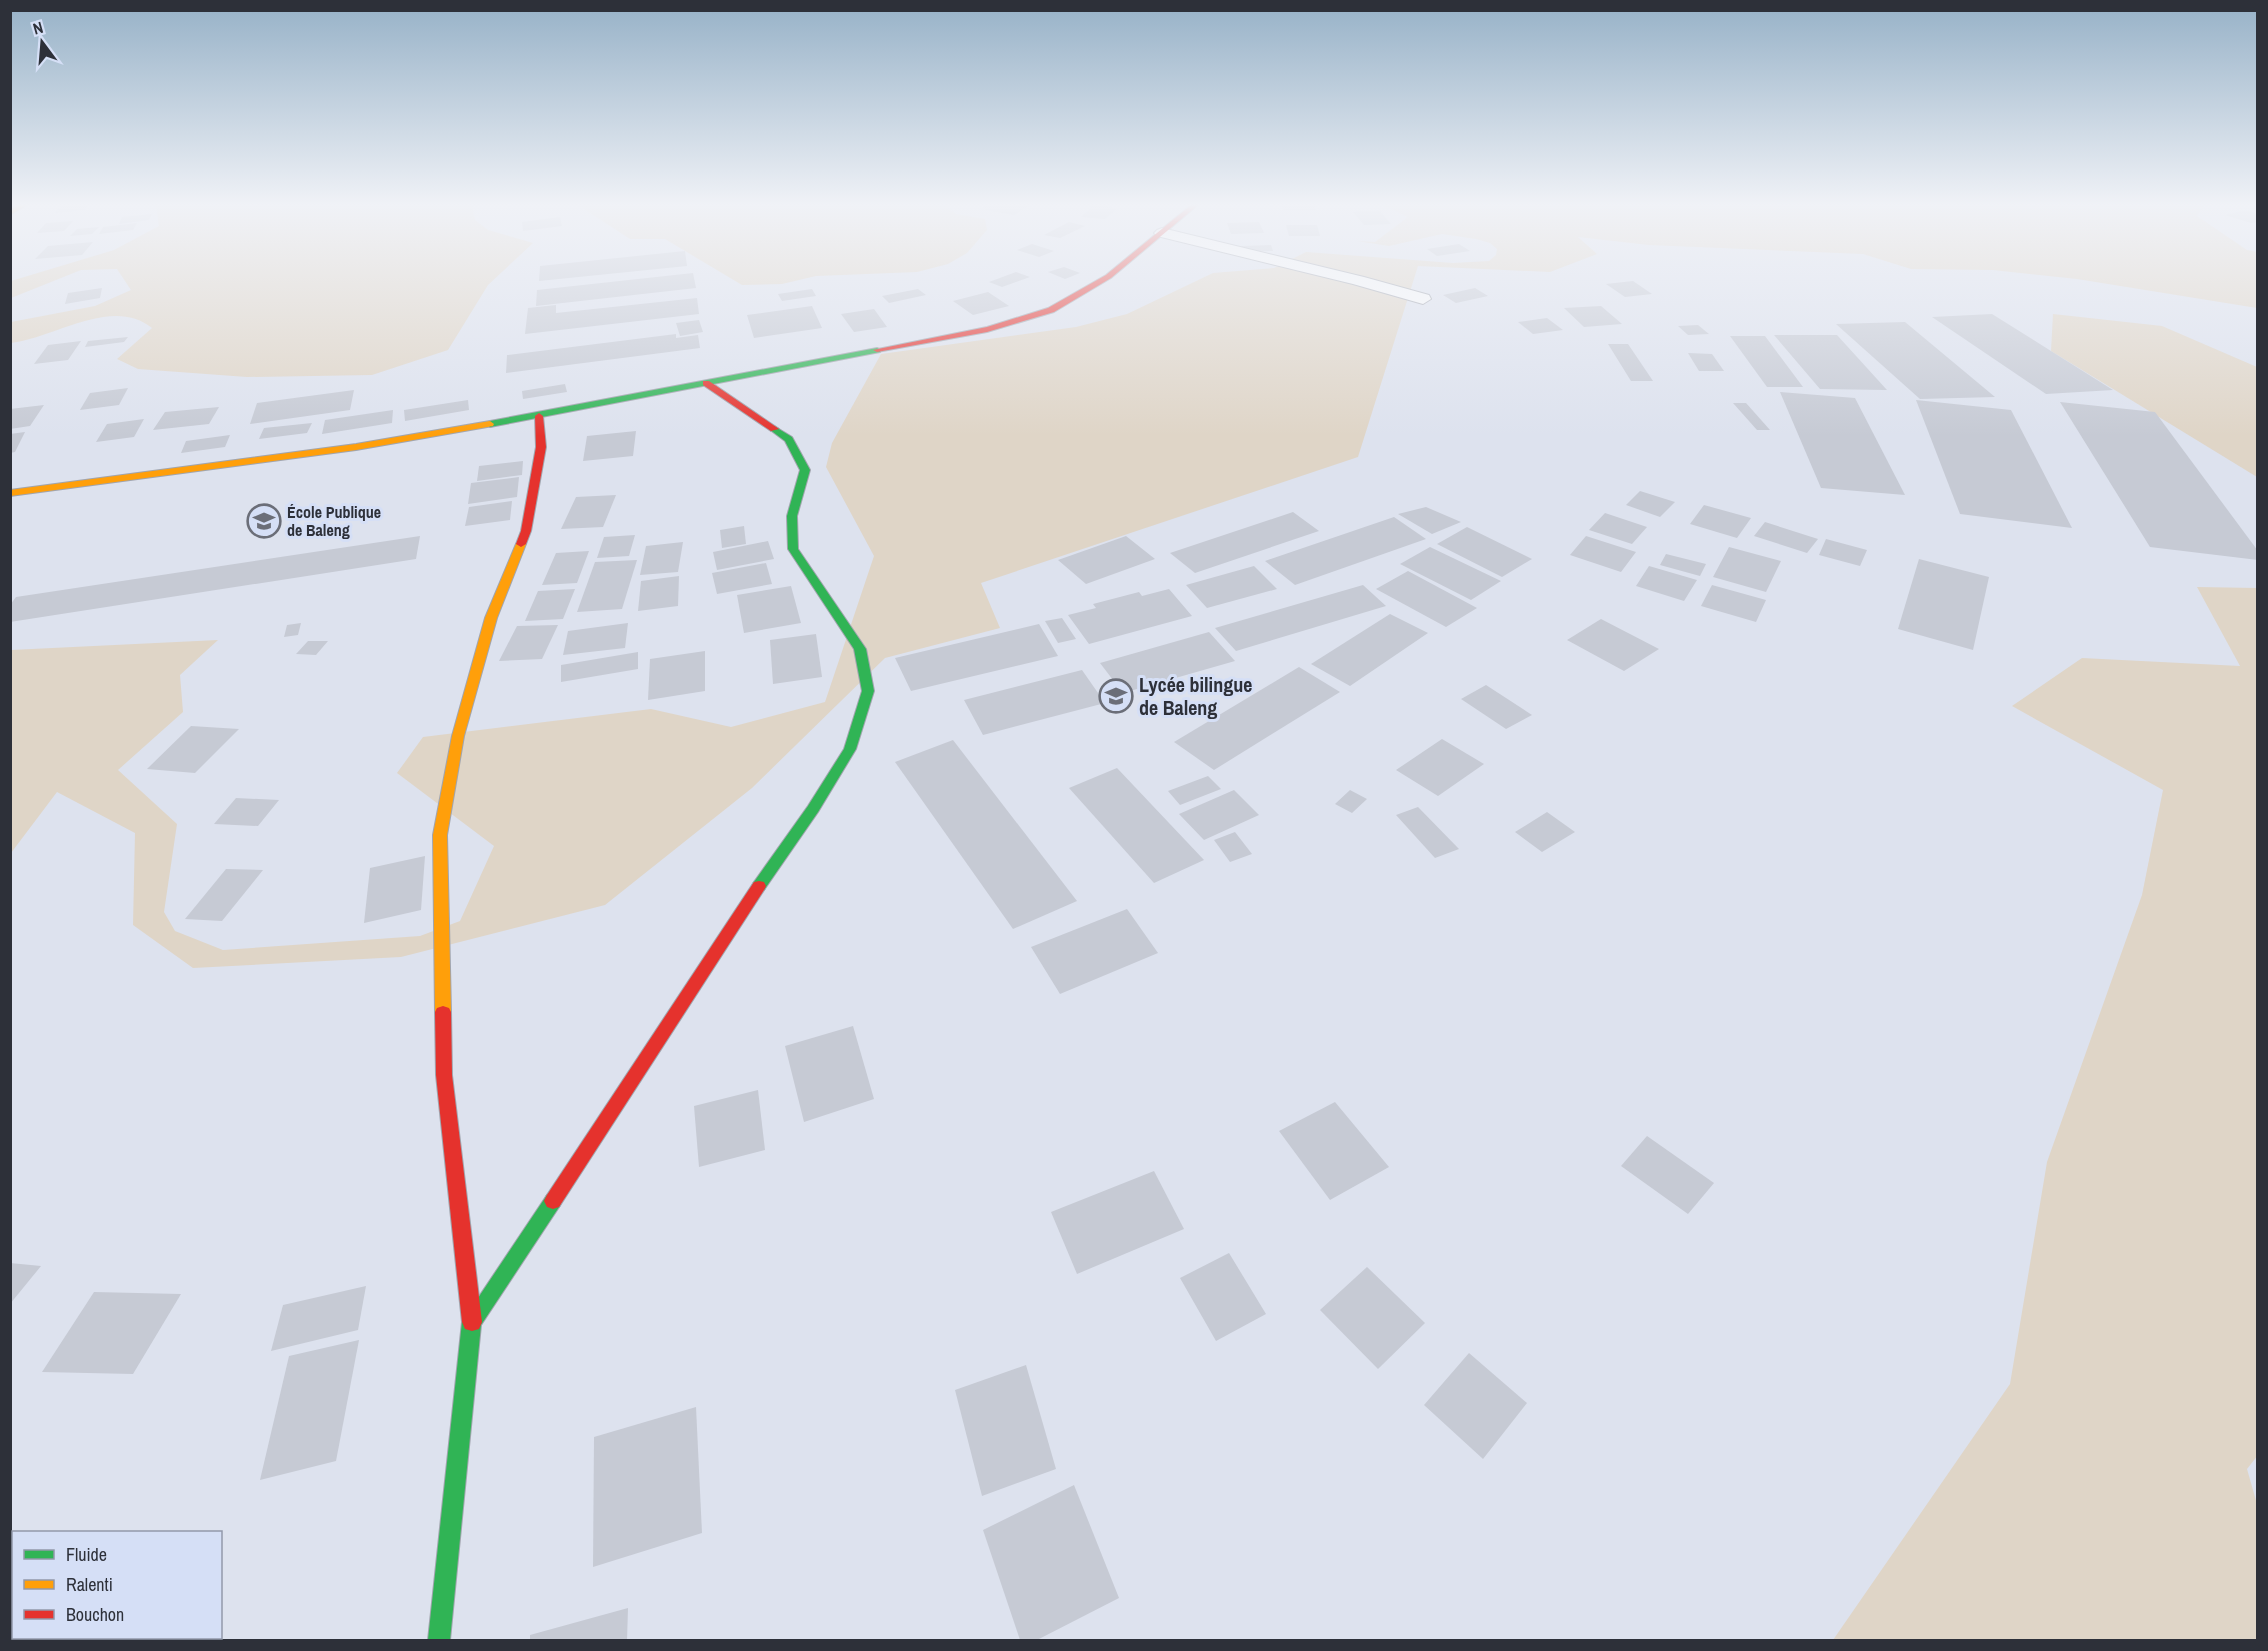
<svg xmlns="http://www.w3.org/2000/svg" width="2268" height="1651" font-family="'Archivo Narrow',sans-serif">
<style>
.green{fill:#dfd5c7}
.building{fill:#c6cad4}
.lines{fill:none;stroke-linecap:round;stroke-linejoin:round}
.street-casing{stroke:#a1a5ae;stroke-width:2}
.fast-casing{stroke:#a1a5ae;stroke-width:2}
.slow-casing{stroke:#a1a5ae;stroke-width:2}
.jam-casing{stroke:#a1a5ae;stroke-width:2}
.street{fill:#fafbfc;fill-rule:evenodd}
.fast{fill:#30b455;fill-rule:evenodd}
.slow{fill:#ff9f0a;fill-rule:evenodd}
.jam{fill:#e5322d;fill-rule:evenodd}
.labels{text-anchor:middle;dominant-baseline:central;stroke-width:6;stroke-linejoin:round;paint-order:stroke}
.far-poi-label{font-size:16px;font-weight:bold;fill:#2d3039;stroke:#d5dff6;text-anchor:start}
.poi-label{font-size:20px;font-weight:bold;fill:#2d3039;stroke:#d5dff6;text-anchor:start}
</style>
<rect width="100%" height="100%" fill="#dde2ee"/>
<g class="green">
<path d="M156 205H472L475 220 488 230 533 243 488 285 448 350 372 375 247 377 138 369 117 359 152 328C112 296 55 338 11 343V322L95 306 131 290 117 269 81 270 11 298V281L114 250 159 226Z"/>
<path d="M578 205H945L956 214 985 219 987 230 967 253 948 264 917 272 816 276 782 284 742 285 665 239H630Z"/>
<path d="M1383 205H2205L2197 216 2247 250 2257 252V308L2077 279 1993 270 1911 269 1863 254 1649 245 1578 237 1597 254 1550 272 1418 266 1358 457 981 583 1000 628 885 658 752 788 605 905 401 957 193 968 133 925 135 833 57 792 11 853V650L218 640 180 675 183 712 118 770 177 824 164 912 175 931 223 950 420 936 460 921 494 846 397 773 423 737 651 709 731 727 825 702 874 556 826 467 832 443 881 354 1076 327 1127 314 1213 273 1274 268 1306 252 1453 263 1489 261 1496 255 1497 249 1490 243 1476 239 1442 234 1389 246 1357 241 1375 242 1408 217Z"/>
<path d="M2053 314 2162 326 2257 367V477L2051 351Z"/>
<path d="M2197 587 2257 588 2258 1455 2247 1469 2257 1504V1640H1833L2010 1384 2047 1162 2142 895 2163 790 2012 706 2082 658 2240 666Z"/>
</g>
<g class="building">
<path d="M62 205H89L84 210 55 213Z"/>
<path d="M987 205H1023L1029 206 1014 215 980 209Z"/>
<path d="M1094 205 1118 208 1105 219 1081 217Z"/>
<path d="M1282 205H1314L1316 210H1283Z"/>
<path d="M1379 210 1391 224 1364 225 1353 212Z"/>
<path d="M2246 210 2258 214V222L2251 223 2225 215Z"/>
<path d="M152 214 149 220 119 224 122 217Z"/>
<path d="M560 217 562 226 523 231 522 222Z"/>
<path d="M73 221 64 231 37 233 46 223Z"/>
<path d="M1069 222 1085 226 1060 238 1044 235Z"/>
<path d="M1259 222 1264 233 1231 234 1227 223Z"/>
<path d="M137 223 133 230 99 234 103 227Z"/>
<path d="M1286 225H1317L1320 236H1289Z"/>
<path d="M99 227 92 234 70 236 77 229Z"/>
<path d="M93 242 82 255 35 259 48 246Z"/>
<path d="M1032 244 1054 251 1039 257 1017 250Z"/>
<path d="M1459 244 1470 251 1437 256 1427 249Z"/>
<path d="M1271 245 1273 251 1244 252 1241 246Z"/>
<path d="M685 251 687 266 539 281 540 266Z"/>
<path d="M1064 267 1080 273 1065 279 1048 272Z"/>
<path d="M1016 272 1030 277 1002 287 989 282Z"/>
<path d="M693 273 696 288 536 306 537 290Z"/>
<path d="M1633 281 1652 294 1625 297 1606 284Z"/>
<path d="M102 288 100 298 65 304 68 293Z"/>
<path d="M1475 288 1488 296 1456 303 1443 295Z"/>
<path d="M812 289 816 296 782 301 778 294Z"/>
<path d="M918 289 926 295 889 303 882 296Z"/>
<path d="M988 292 1009 306 973 315 953 301Z"/>
<path d="M697 298 699 314 525 334 528 308 556 305V313Z"/>
<path d="M812 306 822 328 754 338 747 315Z"/>
<path d="M1601 306 1622 324 1584 327 1564 308Z"/>
<path d="M874 309 887 327 854 332 841 314Z"/>
<path d="M1992 314 2051 351 2113 390 2046 394 1932 317Z"/>
<path d="M1547 318 1563 330 1533 334 1518 322Z"/>
<path d="M699 320 703 332 680 336 676 323Z"/>
<path d="M1905 322 1995 397 1920 399 1836 324Z"/>
<path d="M1698 325 1709 334 1688 335 1678 326Z"/>
<path d="M676 334V338L698 335 700 348 506 373 507 355Z"/>
<path d="M1774 335H1837L1887 390 1820 389Z"/>
<path d="M1730 336H1765L1803 387H1767Z"/>
<path d="M128 337 124 342 85 347 88 341Z"/>
<path d="M81 341 68 360 34 364 48 345Z"/>
<path d="M1608 344H1628L1653 381H1631Z"/>
<path d="M1688 353 1712 354 1724 371H1699Z"/>
<path d="M565 384 567 392 523 399 522 391Z"/>
<path d="M128 388 119 405 80 410 90 393Z"/>
<path d="M354 390 350 410 250 424 257 403Z"/>
<path d="M1780 392 1855 398 1905 495 1821 488Z"/>
<path d="M468 400 469 410 405 421 404 410Z"/>
<path d="M1916 400 2011 410 2072 528 1960 514Z"/>
<path d="M2060 402 2155 412 2258 551V560L2150 547Z"/>
<path d="M1733 403H1746L1770 430H1757Z"/>
<path d="M44 405 30 426 10 429V409Z"/>
<path d="M219 407 209 424 153 430 165 412Z"/>
<path d="M393 410 392 423 322 434 325 420Z"/>
<path d="M144 419 134 437 96 442 107 424Z"/>
<path d="M312 423 307 433 259 439 264 428Z"/>
<path d="M636 431 633 456 583 461 587 436Z"/>
<path d="M25 432 15 452 10 453V434Z"/>
<path d="M230 435 225 447 181 453 186 441Z"/>
<path d="M523 461 522 475 477 481 479 466Z"/>
<path d="M519 477 517 497 468 504 471 483Z"/>
<path d="M1640 491 1675 502 1660 517 1626 505Z"/>
<path d="M616 495 603 527 561 529 576 497Z"/>
<path d="M512 501 510 520 465 526 469 507Z"/>
<path d="M1704 505 1751 518 1737 538 1690 524Z"/>
<path d="M1426 507 1461 522 1432 534 1398 514Z"/>
<path d="M1293 512 1319 531 1195 573 1170 553Z"/>
<path d="M1605 513 1647 527 1632 544 1589 530Z"/>
<path d="M1394 517 1426 539 1295 585 1265 561Z"/>
<path d="M1765 522 1818 539 1807 553 1754 536Z"/>
<path d="M744 526 746 544 722 548 720 530Z"/>
<path d="M1467 527 1532 559 1502 577 1437 544Z"/>
<path d="M635 535 629 556 597 558 604 537Z"/>
<path d="M420 536 416 559 10 622V605L16 597Z"/>
<path d="M1126 536 1155 559 1086 584 1058 560Z"/>
<path d="M1586 536 1636 552 1621 572 1570 555Z"/>
<path d="M1826 539 1867 550 1860 566 1819 555Z"/>
<path d="M768 541 774 559 717 570 713 552Z"/>
<path d="M683 542 678 572 640 575 646 546Z"/>
<path d="M1430 547 1501 581 1471 600 1400 564Z"/>
<path d="M1729 547 1781 561 1766 592 1713 577Z"/>
<path d="M589 551 577 583 542 585 556 553Z"/>
<path d="M1666 554 1706 564 1700 576 1660 565Z"/>
<path d="M1919 559 1989 577 1973 650 1898 629Z"/>
<path d="M637 560 622 609 577 612 595 562Z"/>
<path d="M766 563 772 584 717 594 712 573Z"/>
<path d="M1254 566 1277 589 1207 608 1186 585Z"/>
<path d="M1649 566 1697 580 1684 601 1636 586Z"/>
<path d="M1408 571 1477 608 1446 627 1376 589Z"/>
<path d="M679 576 678 606 638 611 641 581Z"/>
<path d="M1363 585 1386 606 1236 651 1215 628Z"/>
<path d="M1712 585 1766 600 1756 622 1701 606Z"/>
<path d="M791 586 801 623 744 633 737 595Z"/>
<path d="M575 589 563 619 525 621 538 591Z"/>
<path d="M1169 589 1192 616 1089 644 1068 615 1096 608 1093 604 1139 592 1142 596Z"/>
<path d="M1390 614 1428 633 1350 686 1311 664Z"/>
<path d="M1062 618 1076 639 1058 643 1045 621Z"/>
<path d="M1601 619 1659 649 1624 671 1567 640Z"/>
<path d="M301 623 298 635 284 637 287 625Z"/>
<path d="M628 623 625 648 563 655 568 631Z"/>
<path d="M1039 624 1058 656 911 691 895 658Z"/>
<path d="M558 625 542 659 499 661 517 626Z"/>
<path d="M1209 632 1235 661 1123 693 1100 663Z"/>
<path d="M816 634 822 677 773 684 770 640Z"/>
<path d="M308 641H328L316 655 296 654Z"/>
<path d="M705 651V691L648 700 650 659Z"/>
<path d="M638 652V669L561 682V665Z"/>
<path d="M1299 667 1340 692 1214 770 1174 742Z"/>
<path d="M1082 670 1105 703 983 735 964 700Z"/>
<path d="M1486 685 1532 715 1506 729 1461 699Z"/>
<path d="M191 726 239 729 195 773 147 769Z"/>
<path d="M1442 739 1484 764 1438 796 1396 770Z"/>
<path d="M953 740 1077 901 1013 929 895 762Z"/>
<path d="M1117 768 1204 860 1154 883 1069 788Z"/>
<path d="M1208 776 1221 789 1180 805 1168 791Z"/>
<path d="M1234 790 1259 815 1204 840 1179 814Z"/>
<path d="M1350 790 1367 799 1352 813 1335 804Z"/>
<path d="M236 798 279 800 258 826 214 824Z"/>
<path d="M1418 807 1459 849 1435 858 1396 815Z"/>
<path d="M1547 812 1575 832 1542 852 1515 832Z"/>
<path d="M1235 832 1252 854 1230 862 1214 840Z"/>
<path d="M425 856 421 910 364 923 370 868Z"/>
<path d="M226 869 263 870 222 921 185 919Z"/>
<path d="M1127 909 1158 953 1060 994 1031 947Z"/>
<path d="M853 1026 874 1099 804 1122 785 1046Z"/>
<path d="M758 1090 765 1150 699 1167 694 1106Z"/>
<path d="M1335 1102 1389 1167 1330 1200 1279 1131Z"/>
<path d="M1647 1136 1714 1183 1688 1214 1621 1166Z"/>
<path d="M1154 1171 1184 1229 1077 1274 1051 1212Z"/>
<path d="M1229 1253 1266 1314 1216 1341 1180 1278Z"/>
<path d="M10 1263 41 1266 10 1304Z"/>
<path d="M1367 1267 1425 1323 1378 1369 1320 1310Z"/>
<path d="M366 1286 358 1330 271 1351 283 1305Z"/>
<path d="M94 1292 181 1294 133 1374 42 1372Z"/>
<path d="M359 1340 336 1461 260 1480 289 1356Z"/>
<path d="M1469 1353 1527 1403 1483 1459 1424 1405Z"/>
<path d="M1026 1365 1056 1469 982 1496 955 1390Z"/>
<path d="M696 1407 702 1533 593 1567 594 1437Z"/>
<path d="M1074 1485 1119 1598 1037 1640H1020L983 1530Z"/>
<path d="M628 1608 627 1640H530V1635Z"/>
</g>
<g class="lines">
<g class="street-casing">
<path id="street" d="M1162 228 1364 277 1429 295 1431 299 1423 304 1353 284 1157 236 1154 233 1157 230Z"/>
</g>
<g class="fast-casing">
<g id="fast">
<path d="M877 348 881 350 880 352 490 427 486 424 490 421Z"/>
<path d="M774 426 792 437 810 470 797 516 798 549 866 649 874 691 856 749 818 812 764 890H754L752 886 754 882 808 806 844 749 862 691 854 649 788 549 787 516 800 470 785 441 769 429Z"/>
<path d="M553 1193 559 1195 562 1201 559 1207 481 1325 450 1640H428L462 1322 547 1195Z"/>
</g>
</g>
<g class="slow-casing">
<g id="slow">
<path d="M19 205H26L10 215V210Z"/>
<path d="M490 421 494 424 493 426 356 450 10 496V490L356 444Z"/>
<path d="M521 541 526 544 497 618 464 736 447 835 451 1012 449 1016 443 1018 437 1016 435 1012 433 835 452 736 485 618 516 544Z"/>
</g>
</g>
<g class="jam-casing">
<g id="jam">
<path d="M1191 205H1198L1111 278 1054 312 987 332 877 352 873 350 987 327 1048 308 1106 275Z"/>
<path d="M703 381H709L779 429 771 431 703 385Z"/>
<path d="M539 413 543 416 546 447 531 531 526 544 521 547 516 544 521 531 536 447 535 416Z"/>
<path d="M759 881 764 882 766 886 764 890 559 1207 553 1209 547 1207 544 1201 547 1195 754 882Z"/>
<path d="M443 1006 449 1008 451 1012 452 1075 482 1322 479 1329 472 1331 465 1329 462 1322 436 1075 435 1012 437 1008Z"/>
</g>
</g>
<use href="#street" class="street"/>
<use href="#fast" class="fast"/>
<use href="#slow" class="slow"/>
<use href="#jam" class="jam"/>
</g>
<linearGradient id="sky" x2="0" y2="1"><stop stop-color="#96b1c7"/><stop offset="0.47" stop-color="#f0f2f7"/><stop offset="1" stop-color="#f0f2f7" stop-opacity="0"/></linearGradient>
<rect width="2268" height="436" fill="url(#sky)"/>
<defs>
<g id="school-ring" transform="scale(1.725)"><circle r="9.5" fill="#d5dff6" stroke="#6b6e78" stroke-width="1.5"/><path d="M0-5L7-2L0 1L-7-2ZM-4 1L0 2.5L4 1V4Q0 6-4 4Z" fill="#6b6e78"/></g>
</defs>
<g fill-rule="evenodd">
<use href="#school-ring" x="264" y="521"/>
<use href="#school-ring" x="1116" y="696"/>
</g>
<g class="labels">
<g class="far-poi-label">
<text x="287" y="512">École Publique<tspan x="287" dy="18">de Baleng</tspan></text>
</g>
<g class="poi-label">
<text x="1139" y="684">Lycée bilingue<tspan x="1139" dy="23">de Baleng</tspan></text>
</g>
</g>
<rect width="2268" height="1651" fill="none" stroke="#2d3039" stroke-width="24"/>
<rect x="12" y="1531" width="210" height="108" fill="#d5dff6" stroke="#9299aa" stroke-width="1.5"/>
<rect x="24" y="1550" width="30" height="9" fill="#30b455" stroke="#9299aa" stroke-width="1.5"/>
<text x="66" y="1561" font-size="18" fill="#2d3039">Fluide</text>
<rect x="24" y="1580" width="30" height="9" fill="#ff9f0a" stroke="#9299aa" stroke-width="1.5"/>
<text x="66" y="1591" font-size="18" fill="#2d3039">Ralenti</text>
<rect x="24" y="1610" width="30" height="9" fill="#e5322d" stroke="#9299aa" stroke-width="1.5"/>
<text x="66" y="1621" font-size="18" fill="#2d3039">Bouchon</text>
<g transform="translate(42 42) rotate(344)" stroke="#d5dff6" stroke-width="4.5" paint-order="stroke">
<path d="M0-4.5L10 22L0 15L-10 22Z" fill="#2d3039"/>
<text y="-9" font-size="16" font-weight="bold" text-anchor="middle" fill="#2d3039">N</text>
</g>
</svg>
